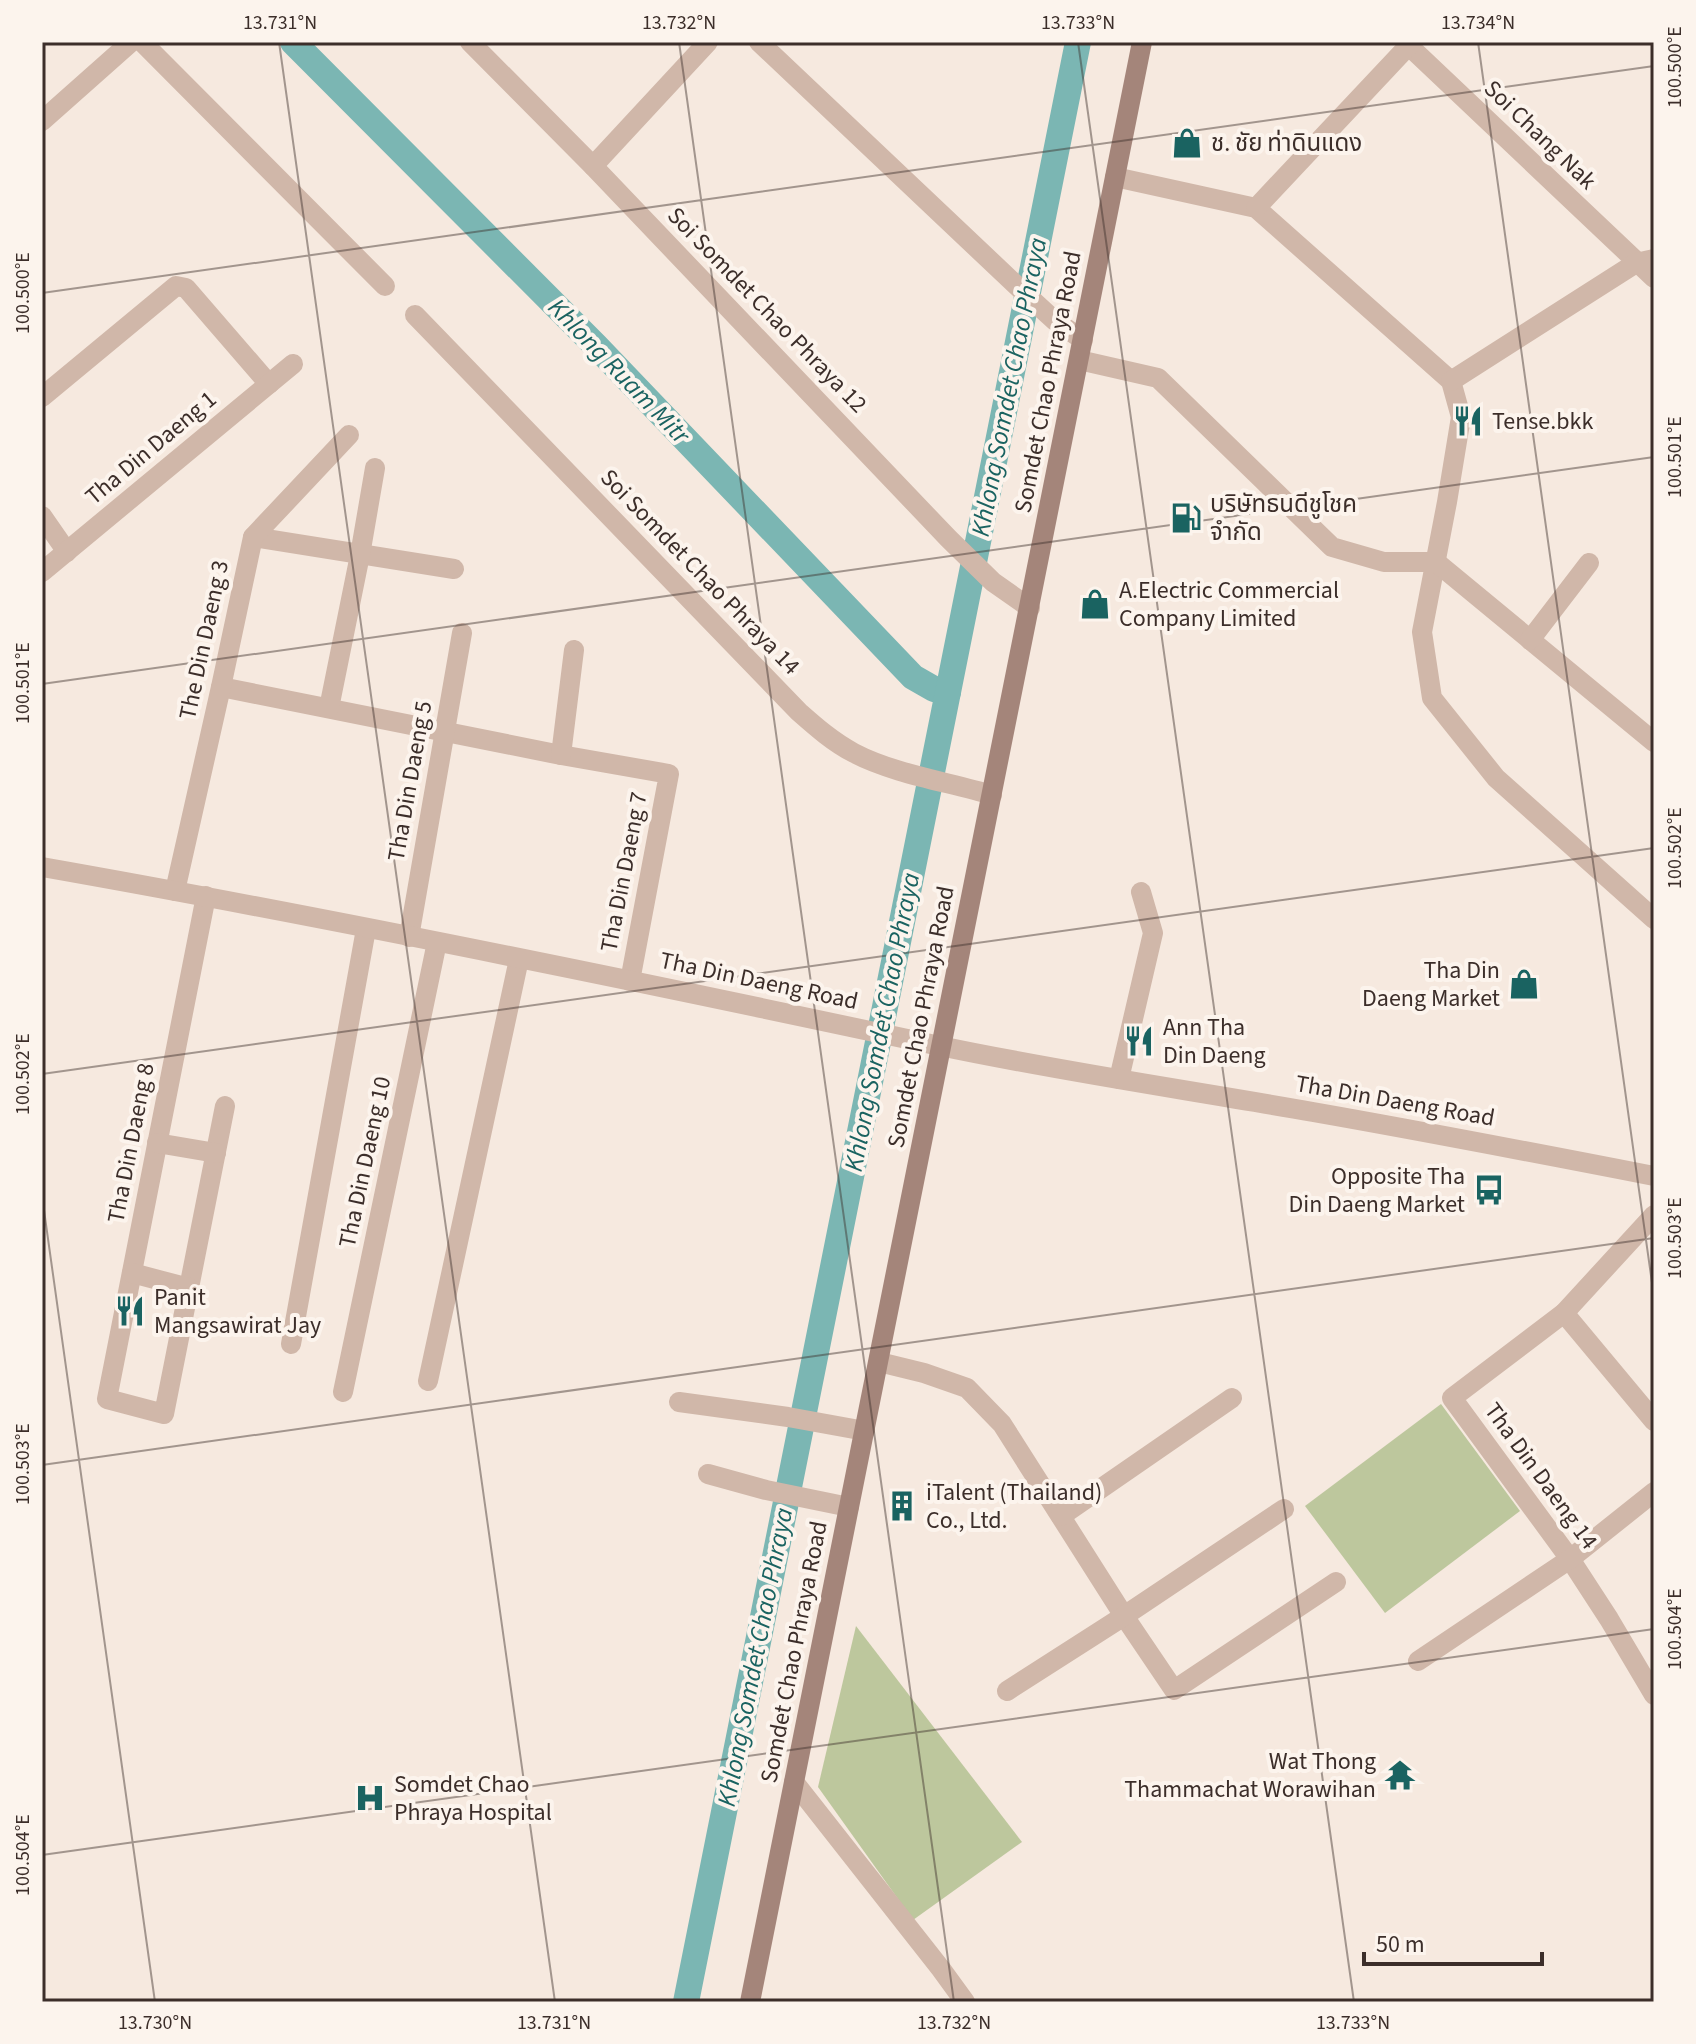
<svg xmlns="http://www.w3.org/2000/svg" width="1696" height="2044" font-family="'Source Sans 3','Noto Sans Thai',sans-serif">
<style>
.green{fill:#bdc79d}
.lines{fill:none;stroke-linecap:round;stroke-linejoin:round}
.canal{stroke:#7bb6b3;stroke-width:26}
.minor{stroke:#d0b7a9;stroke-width:20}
.tertiary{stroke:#d0b7a9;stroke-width:20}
.secondary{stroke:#a4857a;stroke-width:20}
.ticks{fill:none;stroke:#3c2e2a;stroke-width:2;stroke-opacity:0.45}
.labels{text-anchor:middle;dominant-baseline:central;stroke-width:8;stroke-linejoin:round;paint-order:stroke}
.street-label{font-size:24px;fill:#3c2e2a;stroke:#fcf4ed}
.poi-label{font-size:24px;fill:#3c2e2a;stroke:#fcf4ed;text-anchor:start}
.water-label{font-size:26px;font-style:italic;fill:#1a6361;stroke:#fcf4ed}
.neatline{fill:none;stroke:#3c2e2a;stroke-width:3}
.ticks-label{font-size:20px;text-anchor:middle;fill:#3c2e2a}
</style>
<rect width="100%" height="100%" fill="#f6e9df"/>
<g class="green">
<path d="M1441 1404 1520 1511 1385 1613 1305 1506Z"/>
<path d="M856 1626 1022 1842 913 1920 818 1787Z"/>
</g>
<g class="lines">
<g class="canal">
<path d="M293 42 596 346 913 677 934 689 948 692"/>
<path d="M686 2002 1078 42"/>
</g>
<g class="minor">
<path d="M142 42 385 286"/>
<path d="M470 42 593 166 949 539 993 582 1030 608"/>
<path d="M759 42 1017 286 1054 320 1083 340"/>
<path d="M1409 46 1654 278"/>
<path d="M42 121 131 42"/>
<path d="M593 166 708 42"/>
<path d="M1115 177 1256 208 1451 381 1461 417 1447 502 1422 632 1432 698 1496 778 1654 919"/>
<path d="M1256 208 1412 42"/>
<path d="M415 315 799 712C816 727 833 742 854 753 894 774 949 782 992 795"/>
<path d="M1079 360 1158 378 1332 547 1384 562H1436L1654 742"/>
<path d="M1451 381 1636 263 1654 259"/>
<path d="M42 397 176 286 186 288 269 384"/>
<path d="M42 516 67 552"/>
<path d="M253 537 454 569"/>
<path d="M42 572 293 364"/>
<path d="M1530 640 1589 563"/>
<path d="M221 687 561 755 669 774 630 981"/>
<path d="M329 708 360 555 375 468"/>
<path d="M561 755 574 650"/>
<path d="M175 891 221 687 253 537 349 435"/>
<path d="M206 896 107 1399 164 1414 225 1106"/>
<path d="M409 937 462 633"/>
<path d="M1119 1079 1153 933 1141 892"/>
<path d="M157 1143 216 1153"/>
<path d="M1654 1215 1564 1313 1452 1398 1570 1559 1609 1619 1654 1695"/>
<path d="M132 1273 189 1288"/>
<path d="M1564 1313 1654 1421"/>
<path d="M291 1344 366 929"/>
<path d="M879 1362 924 1373 967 1388 1002 1424 1124 1616 1174 1690 1336 1582"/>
<path d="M428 1381 519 959"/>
<path d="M343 1392 437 942"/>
<path d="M679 1402 788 1417 865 1431"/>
<path d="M708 1474 766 1490 849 1507"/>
<path d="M1061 1516 1232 1398"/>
<path d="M1418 1661 1570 1559 1654 1492"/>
<path d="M1007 1691 1124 1616 1284 1509"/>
<path d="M794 1782 941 1969 965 2002"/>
</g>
<path class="tertiary" d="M42 867C343 920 642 982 940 1046 1063 1072 1189 1090 1313 1112 1427 1132 1541 1154 1654 1176"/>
<path class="secondary" d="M750 2002 1142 42"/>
</g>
<path class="ticks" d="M279 42 555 2002M679 42 954 2002M1078 42 1354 2002M1478 42 1654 1297M42 293 1654 66M42 684 1654 457M42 1074 1654 848M42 1196 155 2002M42 1465 1654 1238M42 1855 1654 1629"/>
<defs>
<g id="shop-bare" transform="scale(2.4)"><path d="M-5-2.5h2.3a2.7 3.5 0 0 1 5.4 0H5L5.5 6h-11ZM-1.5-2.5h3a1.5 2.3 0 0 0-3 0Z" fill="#1a6361" stroke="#fcf4ed" stroke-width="2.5" paint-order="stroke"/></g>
<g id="restaurant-bare" transform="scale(2.4)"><path d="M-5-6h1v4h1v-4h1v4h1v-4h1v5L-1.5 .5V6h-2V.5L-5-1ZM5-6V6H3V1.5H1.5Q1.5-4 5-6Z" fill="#1a6361" stroke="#fcf4ed" stroke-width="2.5" paint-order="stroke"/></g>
<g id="fuel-bare" transform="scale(2.4)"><path d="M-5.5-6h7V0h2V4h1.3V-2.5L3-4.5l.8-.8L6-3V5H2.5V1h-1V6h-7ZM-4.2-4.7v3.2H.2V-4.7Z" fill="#1a6361" stroke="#fcf4ed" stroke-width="2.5" paint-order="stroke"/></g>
<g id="bus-bare" transform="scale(2.4)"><path d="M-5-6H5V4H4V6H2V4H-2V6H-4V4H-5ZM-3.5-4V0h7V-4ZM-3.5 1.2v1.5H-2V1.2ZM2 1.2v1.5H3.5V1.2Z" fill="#1a6361" stroke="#fcf4ed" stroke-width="2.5" paint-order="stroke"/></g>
<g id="building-bare" transform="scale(2.4)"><path d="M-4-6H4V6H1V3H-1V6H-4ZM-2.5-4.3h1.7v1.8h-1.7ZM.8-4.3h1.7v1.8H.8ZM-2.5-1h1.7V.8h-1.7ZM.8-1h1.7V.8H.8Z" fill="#1a6361" stroke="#fcf4ed" stroke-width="2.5" paint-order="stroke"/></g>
<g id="temple-bare" transform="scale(2.4)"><path d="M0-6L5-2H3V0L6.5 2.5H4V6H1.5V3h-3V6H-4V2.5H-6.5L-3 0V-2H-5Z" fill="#1a6361" stroke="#fcf4ed" stroke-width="2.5" paint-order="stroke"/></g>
<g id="hospital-bare" transform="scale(2.4)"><path d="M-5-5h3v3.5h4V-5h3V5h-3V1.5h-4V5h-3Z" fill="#1a6361" stroke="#fcf4ed" stroke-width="2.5" paint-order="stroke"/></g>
</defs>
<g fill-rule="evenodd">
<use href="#shop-bare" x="1187" y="143"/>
<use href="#restaurant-bare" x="1468" y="421"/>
<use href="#fuel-bare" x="1186" y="518"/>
<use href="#shop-bare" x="1095" y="604"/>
<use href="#shop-bare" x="1524" y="984"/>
<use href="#restaurant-bare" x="1139" y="1041"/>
<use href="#bus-bare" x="1489" y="1190"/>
<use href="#restaurant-bare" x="130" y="1311"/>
<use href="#building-bare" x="902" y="1506"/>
<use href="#temple-bare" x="1400" y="1775"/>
<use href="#hospital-bare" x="370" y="1798"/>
</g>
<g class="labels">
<g class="street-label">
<text transform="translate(1540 135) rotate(44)">Soi Chang Nak</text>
<text transform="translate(767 310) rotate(46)">Soi Somdet Chao Phraya 12</text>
<text transform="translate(1048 382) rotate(-79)">Somdet Chao Phraya Road</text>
<text transform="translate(151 448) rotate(-40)">Tha Din Daeng 1</text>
<text transform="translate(700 572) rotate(46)">Soi Somdet Chao Phraya 14</text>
<text transform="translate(204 640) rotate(-78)">The Din Daeng 3</text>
<text transform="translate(410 781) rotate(-80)">Tha Din Daeng 5</text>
<text transform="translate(624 872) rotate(-79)">Tha Din Daeng 7</text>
<text transform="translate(759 981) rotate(12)">Tha Din Daeng Road</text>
<text transform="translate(921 1017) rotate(-79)">Somdet Chao Phraya Road</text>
<text transform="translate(1395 1101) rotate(10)">Tha Din Daeng Road</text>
<text transform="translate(131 1143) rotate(-79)">Tha Din Daeng 8</text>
<text transform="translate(365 1162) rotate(-78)">Tha Din Daeng 10</text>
<text transform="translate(1541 1476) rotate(54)">Tha Din Daeng 14</text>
<text transform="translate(794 1652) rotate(-79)">Somdet Chao Phraya Road</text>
</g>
<g class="poi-label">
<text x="1211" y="143">ช. ชัย ท่าดินแดง</text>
<text x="1492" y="421">Tense.bkk</text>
<text x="1210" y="504">บริษัทธนดีชูโชค<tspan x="1210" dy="28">จำกัด</tspan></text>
<text x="1119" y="590">A.Electric Commercial<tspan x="1119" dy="28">Company Limited</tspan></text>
<text x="1500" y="970" text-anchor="end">Tha Din<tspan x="1500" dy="28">Daeng Market</tspan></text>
<text x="1163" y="1027">Ann Tha<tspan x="1163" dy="28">Din Daeng</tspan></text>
<text x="1465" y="1176" text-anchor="end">Opposite Tha<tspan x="1465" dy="28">Din Daeng Market</tspan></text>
<text x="154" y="1297">Panit<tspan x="154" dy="28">Mangsawirat Jay</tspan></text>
<text x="926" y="1492">iTalent (Thailand)<tspan x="926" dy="28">Co., Ltd.</tspan></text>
<text x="1376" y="1761" text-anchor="end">Wat Thong<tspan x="1376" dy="28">Thammachat Worawihan</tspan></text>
<text x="394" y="1784">Somdet Chao<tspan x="394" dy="28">Phraya Hospital</tspan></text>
</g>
<g class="water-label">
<text transform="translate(619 371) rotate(46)">Khlong Ruam Mitr</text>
<text transform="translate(1009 387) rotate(-79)">Khlong Somdet Chao Phraya</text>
<text transform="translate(882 1022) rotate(-79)">Khlong Somdet Chao Phraya</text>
<text transform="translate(755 1657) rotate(-79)">Khlong Somdet Chao Phraya</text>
</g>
</g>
<rect width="1696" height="2044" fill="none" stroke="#fcf4ed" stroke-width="88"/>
<path d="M1364 1952v12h178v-12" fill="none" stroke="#3c2e2a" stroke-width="4"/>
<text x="1376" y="1952" font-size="24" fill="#3c2e2a" stroke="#fcf4ed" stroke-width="6" paint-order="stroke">50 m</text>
<rect x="44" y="44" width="1608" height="1956" class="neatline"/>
<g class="ticks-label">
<text x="280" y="29">13.731°N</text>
<text x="679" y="29">13.732°N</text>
<text x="1078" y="29">13.733°N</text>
<text x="1478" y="29">13.734°N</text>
<text transform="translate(1674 67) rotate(-90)" y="7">100.500°E</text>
<text transform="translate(22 293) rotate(-90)" y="7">100.500°E</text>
<text transform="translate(1674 457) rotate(-90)" y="7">100.501°E</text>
<text transform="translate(22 683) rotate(-90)" y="7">100.501°E</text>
<text transform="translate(1674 848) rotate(-90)" y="7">100.502°E</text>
<text transform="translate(22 1074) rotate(-90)" y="7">100.502°E</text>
<text transform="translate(1674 1238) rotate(-90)" y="7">100.503°E</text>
<text transform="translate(22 1464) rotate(-90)" y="7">100.503°E</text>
<text transform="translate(1674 1629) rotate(-90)" y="7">100.504°E</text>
<text transform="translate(22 1855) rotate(-90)" y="7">100.504°E</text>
<text x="155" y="2029">13.730°N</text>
<text x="554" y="2029">13.731°N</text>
<text x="954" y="2029">13.732°N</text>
<text x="1353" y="2029">13.733°N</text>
</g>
</svg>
